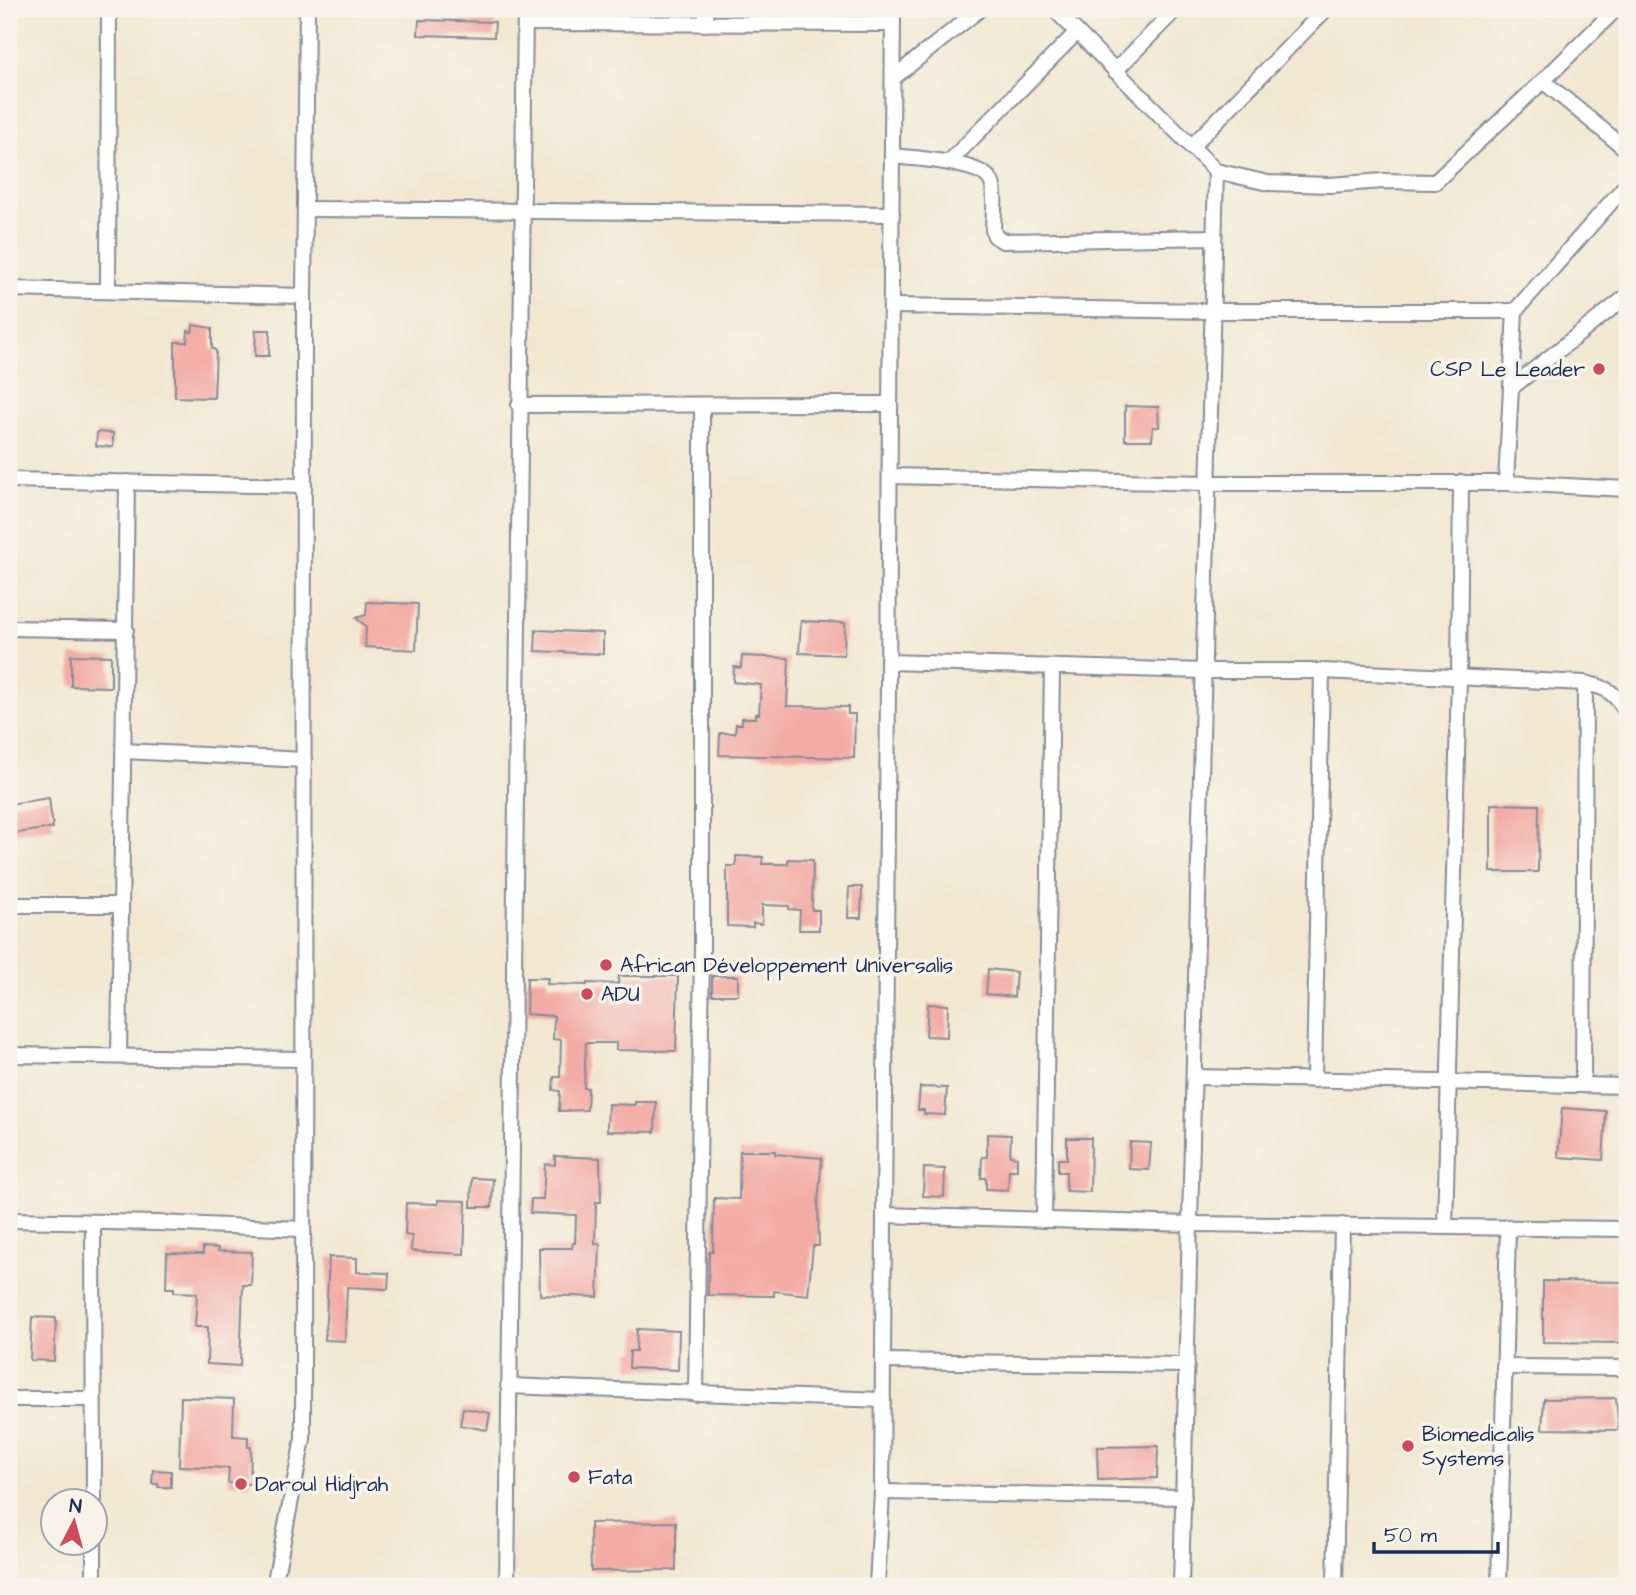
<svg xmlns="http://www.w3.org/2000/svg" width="1636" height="1595" font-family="'Architects Daughter',sans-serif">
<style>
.building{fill:#f3aca5}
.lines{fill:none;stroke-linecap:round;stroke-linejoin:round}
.minor-casing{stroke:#868c98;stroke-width:18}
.minor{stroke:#fff;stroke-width:14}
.poi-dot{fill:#d1495b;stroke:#f7f3e8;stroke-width:2.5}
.labels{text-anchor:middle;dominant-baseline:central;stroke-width:7;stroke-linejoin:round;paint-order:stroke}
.poi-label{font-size:21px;fill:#1b2f5e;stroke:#f7f3e8;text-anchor:start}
</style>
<rect width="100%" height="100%" fill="#f7f3e8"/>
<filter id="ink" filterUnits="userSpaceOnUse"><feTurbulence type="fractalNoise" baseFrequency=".0143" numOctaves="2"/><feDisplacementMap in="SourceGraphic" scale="14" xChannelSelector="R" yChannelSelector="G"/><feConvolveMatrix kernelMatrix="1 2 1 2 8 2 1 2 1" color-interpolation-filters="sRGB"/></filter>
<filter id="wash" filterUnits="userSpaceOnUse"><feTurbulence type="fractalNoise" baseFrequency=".00686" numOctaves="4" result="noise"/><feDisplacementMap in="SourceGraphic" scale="28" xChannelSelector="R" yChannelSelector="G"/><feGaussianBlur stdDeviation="1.57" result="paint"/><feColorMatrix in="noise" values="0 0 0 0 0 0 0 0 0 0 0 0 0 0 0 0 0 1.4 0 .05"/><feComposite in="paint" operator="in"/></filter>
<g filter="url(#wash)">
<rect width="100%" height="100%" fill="#f2e8d2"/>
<g id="blocks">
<g class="building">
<path d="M419 20 495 22 494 37 418 35Z"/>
<path d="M193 325 212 328V348L216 351 214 398 175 397V342H187L188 331 192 332Z"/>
<path d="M256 330H270L269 356H255Z"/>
<path d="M1125 406 1158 407 1159 427H1153L1152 440H1125Z"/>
<path d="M97 432 113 433V447L96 446Z"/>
<path d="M367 602 418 604 416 650 365 647 366 626 356 618 366 615Z"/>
<path d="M801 621 845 623 844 655 799 653Z"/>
<path d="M536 630 603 633V654L535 651Z"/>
<path d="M71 655 111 656V687L71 686Z"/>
<path d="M742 656 789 658 787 706 848 707V714H855L854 758 719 755 720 733H735L736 724H742V718H756V714H759L761 685 733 682 734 667 741 668Z"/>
<path d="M49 798 53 828 9 834V804Z"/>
<path d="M1491 804 1539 805 1538 872H1491Z"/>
<path d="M736 856 763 857 762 864H788V859L813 860 812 910H819V930H799L800 910 789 909V906L762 905V924L753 923V927L727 926V866H736Z"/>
<path d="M849 887H862L861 918H848Z"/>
<path d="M988 969 1016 972 1014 997 986 994Z"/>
<path d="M619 976H678L676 1051 616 1050V1043H586L584 1088H588L587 1110 559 1111 560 1091 553 1090 554 1077H560L561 1040 553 1039 554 1016 526 1014 527 978H548L547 984 587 985V983L618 984Z"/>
<rect x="712" y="976" width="26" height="19"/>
<path d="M928 1004 948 1005 947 1037 926 1036Z"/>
<path d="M920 1087 947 1088 945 1115 924 1114V1110H918Z"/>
<path d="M635 1102H656L655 1132 607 1131 608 1104 635 1105Z"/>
<path d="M1562 1108 1606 1111 1603 1160 1558 1157Z"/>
<path d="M987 1134 1011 1135 1010 1156 1017 1157V1170H1009L1008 1190 986 1189V1178H981L982 1157H987Z"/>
<path d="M1067 1138H1091L1090 1192 1066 1191V1172H1058V1159H1067Z"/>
<path d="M1130 1142 1151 1143 1149 1170 1129 1169Z"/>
<path d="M740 1151H775V1154L822 1158 818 1203 819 1246H813L808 1295 774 1291V1296L708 1295 709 1252H713L714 1198 739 1199Z"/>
<path d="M555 1156 600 1158 601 1202H596L595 1244H600L598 1297 540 1295 539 1248H572L573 1243H575L576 1215 530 1213 531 1199H543L545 1164 555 1165Z"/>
<path d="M924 1168 945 1169 944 1197 923 1196Z"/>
<path d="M472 1178 493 1179 492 1207H471Z"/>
<path d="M438 1200 466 1201 464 1254 411 1251 412 1236 405 1235 406 1203 438 1204Z"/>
<path d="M203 1247 218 1248V1251L252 1252 251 1285H243L240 1366 207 1364 208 1327H195L197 1293 174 1292V1288H166L167 1253 203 1254Z"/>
<path d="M329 1257 357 1258V1272L389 1273 388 1289 347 1287 345 1341 325 1340Z"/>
<path d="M1543 1281 1627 1282V1343L1543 1342Z"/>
<path d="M32 1317 56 1318 54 1361 30 1360Z"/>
<path d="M637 1329 679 1331 678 1370 629 1368 630 1351H636Z"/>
<path d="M181 1397 234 1399 233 1436 248 1437V1447H251L250 1484 228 1483 229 1468 179 1466Z"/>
<path d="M1616 1398 1619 1430 1542 1429 1544 1399Z"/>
<path d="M463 1408 490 1413 487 1430 460 1425Z"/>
<path d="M1158 1446 1157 1478 1098 1480 1097 1447Z"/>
<path d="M153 1470 171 1471V1487H158V1484H152Z"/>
<path d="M676 1522V1570L591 1571 590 1523Z"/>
</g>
</g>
</g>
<g filter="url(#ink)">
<use href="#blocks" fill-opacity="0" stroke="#868c98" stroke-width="2"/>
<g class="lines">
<g class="minor-casing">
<g id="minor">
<path d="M1054 9 1216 171 1268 183 1330 185 1383 181 1435 182 1543 81 1616 9"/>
<path d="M525 23 893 24"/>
<path d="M706 24V9"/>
<path d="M1115 71 1176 9"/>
<path d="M893 78 980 9"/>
<path d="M1543 81 1627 150"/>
<path d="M1191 147 1326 9"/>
<path d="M892 156C912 158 982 162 991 181 997 193 993 216 993 230L995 236 1003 241 1214 237"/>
<path d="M949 162 1077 32"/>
<path d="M305 209 892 214"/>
<path d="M9 289 304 296"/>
<path d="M108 291 109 9"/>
<path d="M891 306 1212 311H1515L1627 184"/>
<path d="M1511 388 1627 296"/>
<path d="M519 405 890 404"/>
<path d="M890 476 1208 483H1506L1627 489"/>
<path d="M9 480 304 486"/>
<path d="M1506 483 1515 311"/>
<path d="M9 628 126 630"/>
<path d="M888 662 1204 671H1322L1585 683C1609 688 1613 692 1627 712"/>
<path d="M124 751 304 760"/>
<path d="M9 905H121"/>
<path d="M9 1055 303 1059"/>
<path d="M119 1056 127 482"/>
<path d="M1194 1077 1627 1086"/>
<path d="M1314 1080 1322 671"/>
<path d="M1583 1085 1585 683"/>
<path d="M884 1215 1190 1224 1627 1229"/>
<path d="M9 1220 157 1223 303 1229"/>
<path d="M1044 1220 1052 667"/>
<path d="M93 1222 94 1500"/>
<path d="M1445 1227 1459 677 1461 482"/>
<path d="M883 1361 1187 1365"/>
<path d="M1504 1367 1627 1368"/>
<path d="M508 1386 883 1400"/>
<path d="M696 1394 702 949V405"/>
<path d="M9 1399H93"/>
<path d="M882 1492 1184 1497"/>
<path d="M94 1542V1586"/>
<path d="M274 1586 303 1439 304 296 307 9"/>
<path d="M507 1586 525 9"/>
<path d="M877 1586 882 1492 893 9"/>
<path d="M1181 1586 1216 171"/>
<path d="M1335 1586 1342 1225"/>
<path d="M1499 1586 1508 1227"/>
</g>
</g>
<use href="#minor" class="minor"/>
</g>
</g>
<g class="poi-dot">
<circle cx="1599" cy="369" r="7"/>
<circle cx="606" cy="965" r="7"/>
<circle cx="587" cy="994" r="7"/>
<circle cx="1408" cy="1446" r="7"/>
<circle cx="574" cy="1477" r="7"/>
<circle cx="241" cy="1484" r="7"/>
</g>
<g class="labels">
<g class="poi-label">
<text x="1585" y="369" text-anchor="end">CSP Le Leader</text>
<text x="620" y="965">African Développement Universalis</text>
<text x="601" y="994">ADU</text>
<text x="1422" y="1434">Biomedicalis<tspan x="1422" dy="24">Systems</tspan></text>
<text x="588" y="1477">Fata</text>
<text x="255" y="1484">Daroul Hidjrah</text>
</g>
</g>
<rect width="1636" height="1595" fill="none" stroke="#f7f3e8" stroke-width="35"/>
<g transform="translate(74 1522) rotate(6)"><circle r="33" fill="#f7f3e8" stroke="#9fa5b1" stroke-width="2"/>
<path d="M0-5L12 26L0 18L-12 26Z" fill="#d1495b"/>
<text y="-10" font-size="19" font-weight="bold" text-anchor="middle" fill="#1b2f5e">N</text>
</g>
<path d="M1374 1542v10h124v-10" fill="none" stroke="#1b2f5e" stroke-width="3.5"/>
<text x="1384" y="1542" font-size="21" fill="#1b2f5e" stroke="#f7f3e8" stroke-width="5" paint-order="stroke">50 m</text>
</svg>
